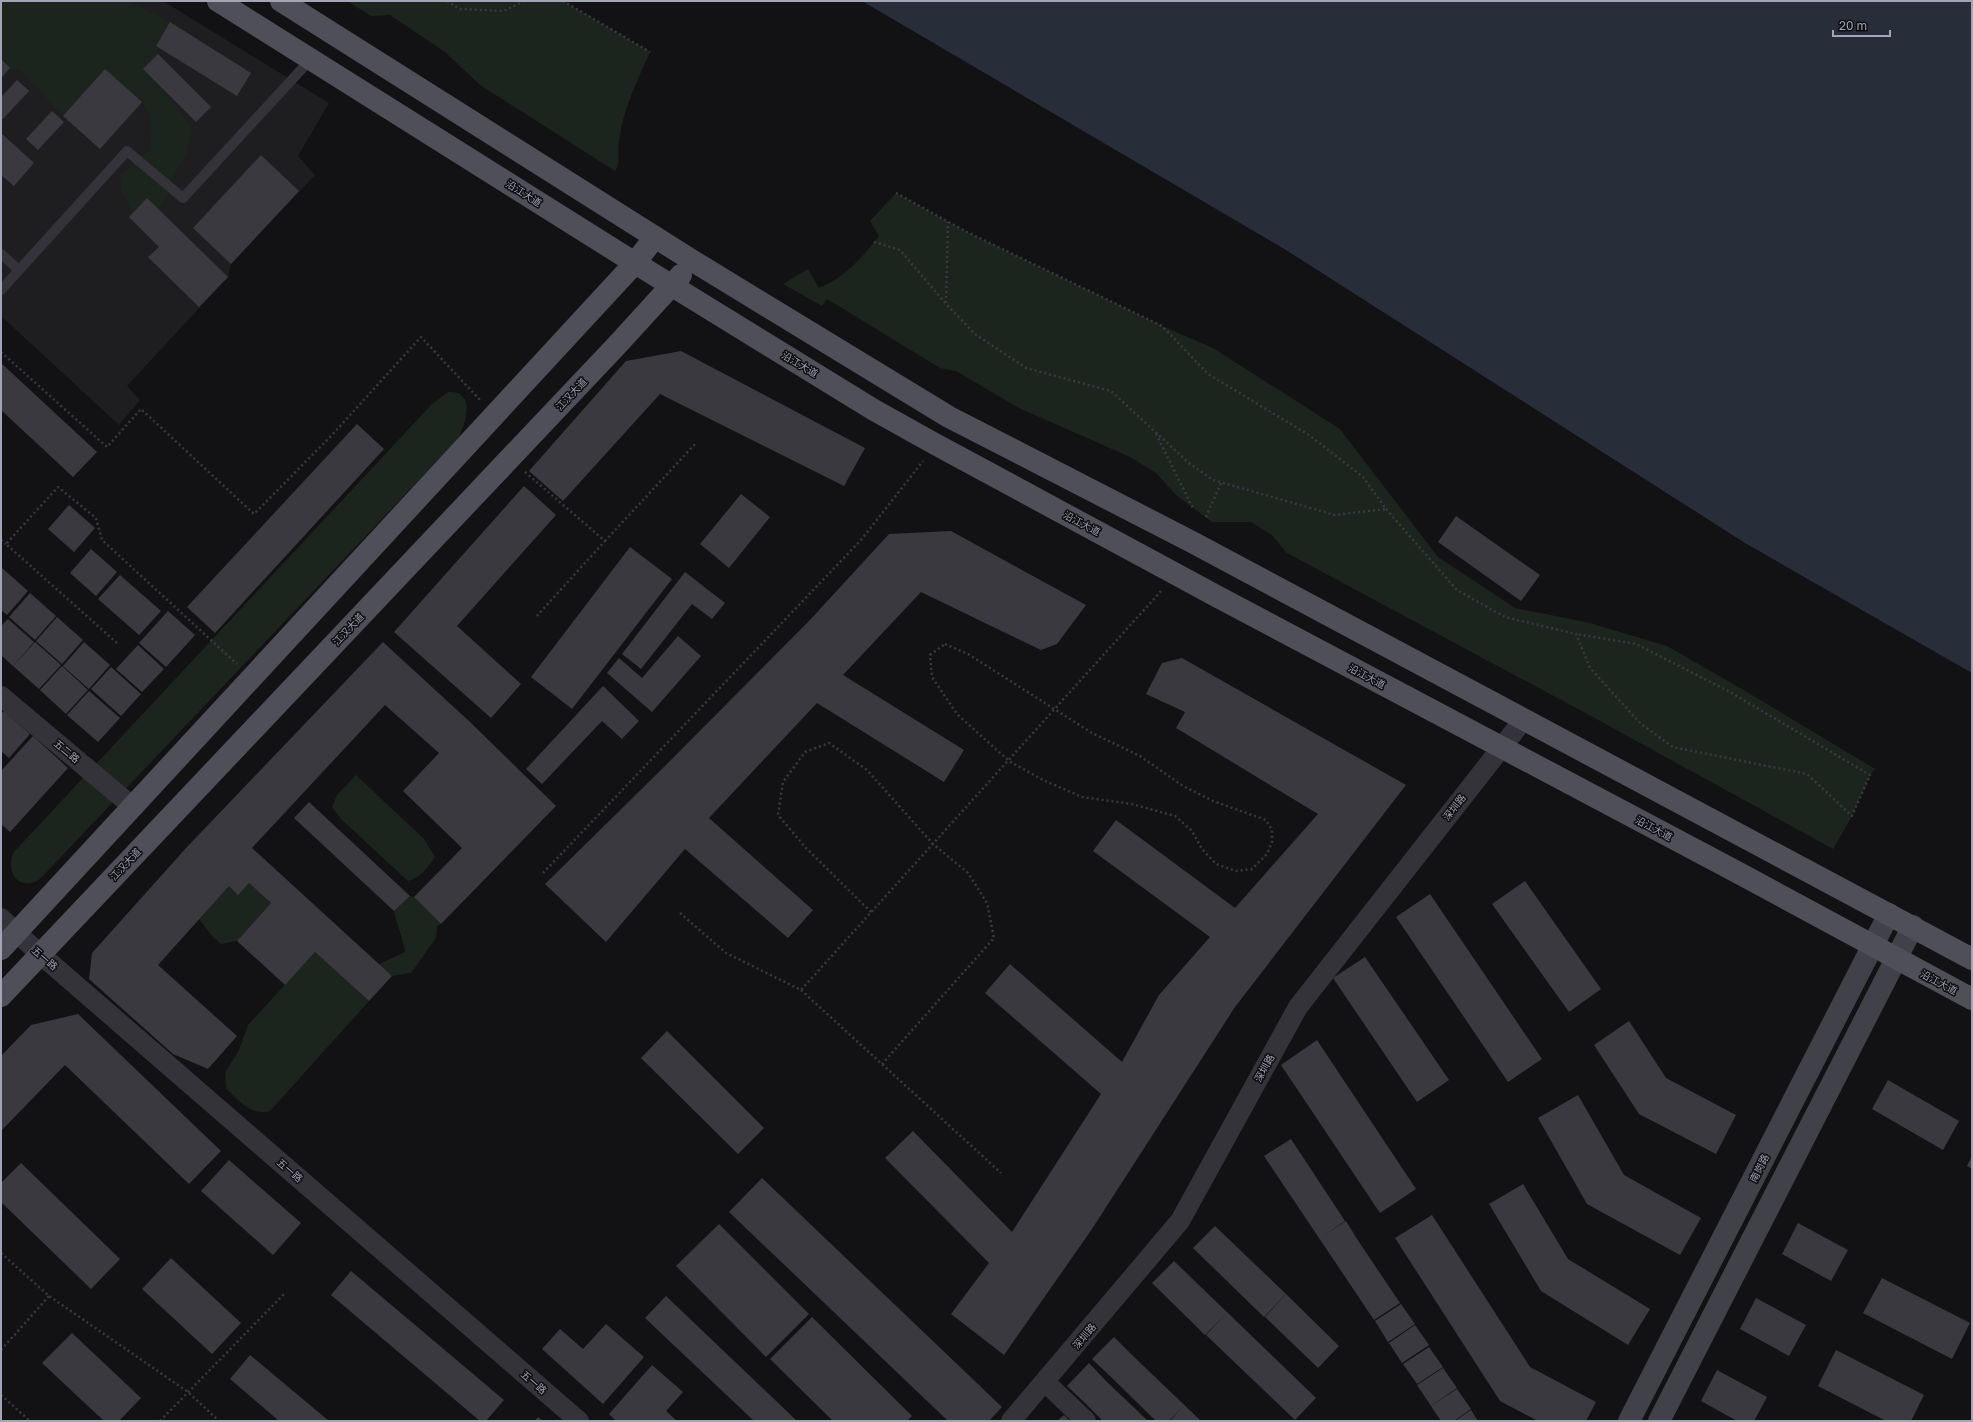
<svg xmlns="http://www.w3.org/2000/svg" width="1973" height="1422" font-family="'Golos Text','Noto Sans SC',sans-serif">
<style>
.built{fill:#1e1e21}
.green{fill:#1c241e}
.water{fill:#272e39}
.building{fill:#3a393f}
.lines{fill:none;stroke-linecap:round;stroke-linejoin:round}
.path{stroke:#393a41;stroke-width:2.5;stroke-dasharray:2 3;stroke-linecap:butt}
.lane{stroke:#333339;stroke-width:10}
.street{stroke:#333339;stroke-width:20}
.secondary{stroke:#41414a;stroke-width:22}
.primary{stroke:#4e4f59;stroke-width:22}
.labels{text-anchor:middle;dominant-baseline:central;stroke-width:3;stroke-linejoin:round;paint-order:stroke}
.street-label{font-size:10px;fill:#a2a5b6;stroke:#0e0d0f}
</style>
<rect width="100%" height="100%" fill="#121214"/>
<path class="built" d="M1 1H163L329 103 298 156 315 175 231 264 228 277 127 386 140 400 119 425 1 316Z"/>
<g class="green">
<path d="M1 1H128L170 22 156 46 158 54 143 69 164 90 192 128 186 155 174 175 167 197 159 209 147 198 133 213 122 193 120 175 151 149 149 113 142 102 105 69 63 116 21 70 10 68 1 59Z"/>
<path d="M347 1H563L650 52C637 81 623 110 619 141 617 150 621 163 615 171L480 85 445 52 390 15 371 16Z"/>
<path d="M896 193 967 232 1162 326 1213 348 1340 429 1438 557 1515 608 1586 622 1667 646 1747 692 1875 769 1870 775 1852 816 1833 849 1591 716 1287 553 1272 535 1251 522H1212L1176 495 1156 473 1130 457 1019 408 956 371 940 368 827 299 822 306 783 284 808 269 819 288C844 278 863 257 879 236L870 221Z"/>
<path d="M448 392C477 390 465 425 458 439L40 879C20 892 5 874 13 853L432 404Z"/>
<path d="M356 775 424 839 435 857C428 868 421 877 408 881L341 819 332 807 337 795Z"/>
<path d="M249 883 271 903 237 941 221 944 213 937 199 919 229 886Z"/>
<path d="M410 896 414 897 441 924 437 926 436 938 411 973 392 976 379 964 405 952C403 937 397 926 394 911Z"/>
<path d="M315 952 369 1001 270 1111C251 1116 239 1101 226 1088L225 1073 239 1050 248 1025Z"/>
</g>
<path class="water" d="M862 1H1972V673L1745 543 1286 250Z"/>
<g class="building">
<path d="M170 22 251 73 237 96 156 46Z"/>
<path d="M158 54 211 107 196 122 143 69Z"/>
<path d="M1 59 10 68 1 78Z"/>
<path d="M105 69 142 102 100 149 63 116Z"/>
<path d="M17 80 29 91 3 119 1 118V97Z"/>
<path d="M52 111 64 122 38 150 26 139Z"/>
<path d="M1 133 34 163 14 186 1 175Z"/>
<path d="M261 155 299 191 231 264 193 228Z"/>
<path d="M147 198 228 277 199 307 148 257 159 247 129 217Z"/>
<path d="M681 351 865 448 844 486 660 394 563 501 529 471 626 361Z"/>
<path d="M1 363 97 452 73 477 1 410Z"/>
<path d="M357 424 384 449 215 633 187 607Z"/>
<path d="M524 486 556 515 457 626 521 684 491 718 394 632Z"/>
<path d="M741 494 770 517 729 568 700 544Z"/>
<path d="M69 505 95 528 74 552 48 529Z"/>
<path d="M1456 516 1540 575 1521 601 1438 542Z"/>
<path d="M951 531 1086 605 1057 644 1041 650 921 592 843 675 964 750 944 782 817 703 709 818 813 910 788 938 685 849 606 942 545 884 665 766 809 621 889 534Z"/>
<path d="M630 547 672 579 572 709 531 677Z"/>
<path d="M91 549 117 572 96 596 70 573Z"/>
<path d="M2 568 28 591 7 615 1 610Z"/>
<path d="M685 572 725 603 712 619 692 604 641 669 622 654Z"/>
<path d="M120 575 161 611 139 635 98 599Z"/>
<path d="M30 593 56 616 35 640 9 617Z"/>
<path d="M168 611 195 635 166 667 139 643Z"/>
<path d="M57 617 83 640 62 664 36 641Z"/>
<path d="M8 619 34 642 13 666 1 655V626Z"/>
<path d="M678 636 701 656 652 712 607 673 619 658 642 678Z"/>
<path d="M35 642 61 665 39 689 13 666Z"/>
<path d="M84 642 110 665 89 689 63 666Z"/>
<path d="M383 642 470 722 556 806 441 924 414 897 462 848 403 791 439 753 385 705 252 848 392 976 369 1001 315 952 285 985 237 941 271 903 249 883 238 895 229 886 158 965 237 1036 208 1069 173 1054 89 979 92 953 187 847Z"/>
<path d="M138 645 164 669 142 692 116 669Z"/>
<path d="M1182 658 1406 785 1235 1007 1092 1229 1004 1355 951 1314 989 1263 885 1158 913 1131 1012 1232 1101 1094 985 993 1010 964 1122 1062 1159 995 1210 937 1093 851 1116 820 1235 908 1318 814 1176 728 1185 712 1146 694 1162 663Z"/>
<path d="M62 666 88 690 66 714 40 690Z"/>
<path d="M111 667 141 694 121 716 91 689Z"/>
<path d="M603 686 639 721 622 739 602 721 542 784 526 769Z"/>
<path d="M89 691 120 718 98 742 67 715Z"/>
<path d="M4 711 30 734 9 758 1 751V714Z"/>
<path d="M33 736 68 768 10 832 1 824V771Z"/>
<path d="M309 802 410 896 394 911 294 818Z"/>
<path d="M1525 881 1601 989 1569 1012 1492 904Z"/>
<path d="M1430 894 1542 1059 1508 1082 1396 917Z"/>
<path d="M1365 957 1449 1080 1417 1102 1333 978Z"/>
<path d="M78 1014 221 1151 189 1184 65 1065 1 1131V1056L31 1025Z"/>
<path d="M1629 1021 1666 1078 1736 1115 1716 1154 1639 1114 1594 1045Z"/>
<path d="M667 1031 764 1128 738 1154 641 1058Z"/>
<path d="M1317 1040 1416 1189 1380 1213 1281 1065Z"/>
<path d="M1888 1080 1959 1121 1943 1150 1872 1109Z"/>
<path d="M1578 1095 1624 1175 1701 1218 1680 1255 1587 1204 1538 1118Z"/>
<path d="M1291 1139 1345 1221 1323 1236 1346 1221 1359 1242 1356 1245 1359 1242 1400 1303 1374 1320 1264 1156Z"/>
<path d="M1972 1156V1169L1967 1166Z"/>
<path d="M229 1160 301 1223 273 1255 201 1191Z"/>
<path d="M21 1163 120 1259 91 1289 1 1202V1183Z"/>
<path d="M762 1178 1002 1407 989 1421H948L729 1212Z"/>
<path d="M1523 1184 1568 1259 1650 1309 1628 1345 1541 1291 1489 1204Z"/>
<path d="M1432 1215 1530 1367 1596 1402 1586 1421H1538L1500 1401 1395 1238Z"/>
<path d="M1798 1223 1848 1250 1831 1281 1782 1254Z"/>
<path d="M719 1224 809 1314 766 1357 676 1266Z"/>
<path d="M1215 1226 1286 1294 1264 1317 1193 1248Z"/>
<path d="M171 1258 241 1323 212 1354 142 1289Z"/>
<path d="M1174 1261 1316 1398 1295 1420 1206 1335 1226 1314 1205 1335 1152 1283Z"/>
<path d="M351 1271 504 1400 486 1421H480L331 1295Z"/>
<path d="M1882 1278 1970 1323 1952 1359 1863 1313Z"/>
<path d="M1286 1294 1339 1346 1318 1368 1265 1317Z"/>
<path d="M666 1296 797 1421H754L645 1318Z"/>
<path d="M1756 1298 1806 1325 1789 1356 1740 1329Z"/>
<path d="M1401 1304 1415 1324 1388 1342 1375 1321Z"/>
<path d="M812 1317 912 1416 907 1421H833L770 1359Z"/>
<path d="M606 1324 644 1357 603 1404 542 1349 560 1329 583 1349Z"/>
<path d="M1415 1325 1429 1345 1402 1363 1389 1343Z"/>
<path d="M72 1333 141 1398 119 1421H104L42 1363Z"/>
<path d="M1114 1337 1131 1354 1201 1421H1170L1183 1406 1169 1421H1156L1110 1376 1092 1359Z"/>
<path d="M1429 1347 1443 1367 1417 1384 1403 1364Z"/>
<path d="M1836 1350 1924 1395 1911 1421H1886L1818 1386Z"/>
<path d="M250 1355 329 1421H279L230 1379Z"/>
<path d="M1089 1363 1106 1381 1148 1421H1103L1085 1403 1067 1386Z"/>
<path d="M652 1365 683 1392 666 1411 677 1421H616L609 1414Z"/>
<path d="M1443 1368 1457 1388 1431 1406 1417 1385Z"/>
<path d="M1717 1370 1767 1397 1754 1421H1737L1701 1401Z"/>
<path d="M1457 1389 1471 1409 1454 1421H1441L1431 1406Z"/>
<path d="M1471 1410 1478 1421H1455Z"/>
<path d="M1064 1415 1070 1421H1057Z"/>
<path d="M538 1417 543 1421H535Z"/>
</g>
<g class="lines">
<g class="path">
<path d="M447 1 460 9 504 11 524 1"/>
<path d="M563 1 650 52"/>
<path d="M896 193 967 232 1162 326 1208 374 1309 435 1363 477 1386 509 1457 590 1505 617 1576 634 1590 668 1641 724 1673 747 1807 774 1852 816 1870 775 1730 692 1636 644 1576 634"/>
<path d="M874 242 900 250 946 304 975 334 1026 368 1111 391 1190 464 1213 480 1335 515 1386 509"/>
<path d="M946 303 948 222"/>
<path d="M1 352 107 447 141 409 254 514 332 435 421 337 481 401"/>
<path d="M1156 434 1193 508"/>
<path d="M525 472 605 541 535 618"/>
<path d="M1206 517 1221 483"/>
<path d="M1 540 6 544"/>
<path d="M605 541 696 443"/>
<path d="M117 643 6 544 58 487 96 518 102 540 237 664"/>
<path d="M945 644 968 654 1092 733 1140 756 1183 786 1213 801 1266 820 1272 830V842L1267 854 1252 869 1236 871 1216 864 1202 849 1192 831 1175 816 1132 804 1082 797 1043 780 1009 761 957 714 932 677 930 655Z"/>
<path d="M543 873 861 540 923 461"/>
<path d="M871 912 806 848 778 815 783 782 805 752 829 743 867 770 933 844 968 873 987 903 994 938 882 1064"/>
<path d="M680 913 726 953 801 990 1162 590"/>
<path d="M801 990 1001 1173"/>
<path d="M1 1253 49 1296 188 1392 219 1421"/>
<path d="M1 1350 49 1296"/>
<path d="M1 1395 30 1421"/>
<path d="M160 1421 284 1294"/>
</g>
<g class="lane">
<path d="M1 254 19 270"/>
<path d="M1 290 127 151 183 198 311 59"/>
</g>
<g class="street">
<path d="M1 696 133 807"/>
<path d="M1 918 40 954 579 1421"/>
<path d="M1045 1382 1086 1421"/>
<path d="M1011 1421 1180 1221 1298 1007 1524 719"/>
</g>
<g class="secondary">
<path d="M1629 1421 1889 914"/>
<path d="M1659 1421 1913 926"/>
</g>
<g class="primary">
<path d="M218 1 635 263 874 410 935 444 1220 598 1735 871 1972 999"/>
<path d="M281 1 693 261 949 417 1192 542 1972 959"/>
<path d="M1 949 635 263 655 237"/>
<path d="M1 996 618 344 681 275"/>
</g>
</g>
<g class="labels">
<g class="street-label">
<text transform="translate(524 193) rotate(32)">沿江大道</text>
<text transform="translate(800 364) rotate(31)">沿江大道</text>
<text transform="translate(571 394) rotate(-47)">江汉大道</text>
<text transform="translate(1082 523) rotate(28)">沿江大道</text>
<text transform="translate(348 629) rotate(-47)">江汉大道</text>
<text transform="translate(1367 676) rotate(28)">沿江大道</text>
<text transform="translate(67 751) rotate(40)">五二路</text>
<text transform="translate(1454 807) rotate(-52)">深圳路</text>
<text transform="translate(1654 828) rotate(28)">沿江大道</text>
<text transform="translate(125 864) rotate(-47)">江汉大道</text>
<text transform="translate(45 958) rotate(41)">五一路</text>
<text transform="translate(1939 982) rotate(28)">沿江大道</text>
<text transform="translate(1264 1068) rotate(-61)">深圳路</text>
<text transform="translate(1759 1168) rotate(-63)">南岗路</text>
<text transform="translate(290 1170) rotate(41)">五一路</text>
<text transform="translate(1084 1336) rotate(-50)">深圳路</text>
<text transform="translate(534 1382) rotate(41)">五一路</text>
</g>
</g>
<rect width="1973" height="1422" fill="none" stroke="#a2a5b6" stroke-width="4"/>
<path d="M1833 30v6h57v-6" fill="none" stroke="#a2a5b6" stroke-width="2"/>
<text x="1839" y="30" font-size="12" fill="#a2a5b6" stroke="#0e0d0f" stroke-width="3" paint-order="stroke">20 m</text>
</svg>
